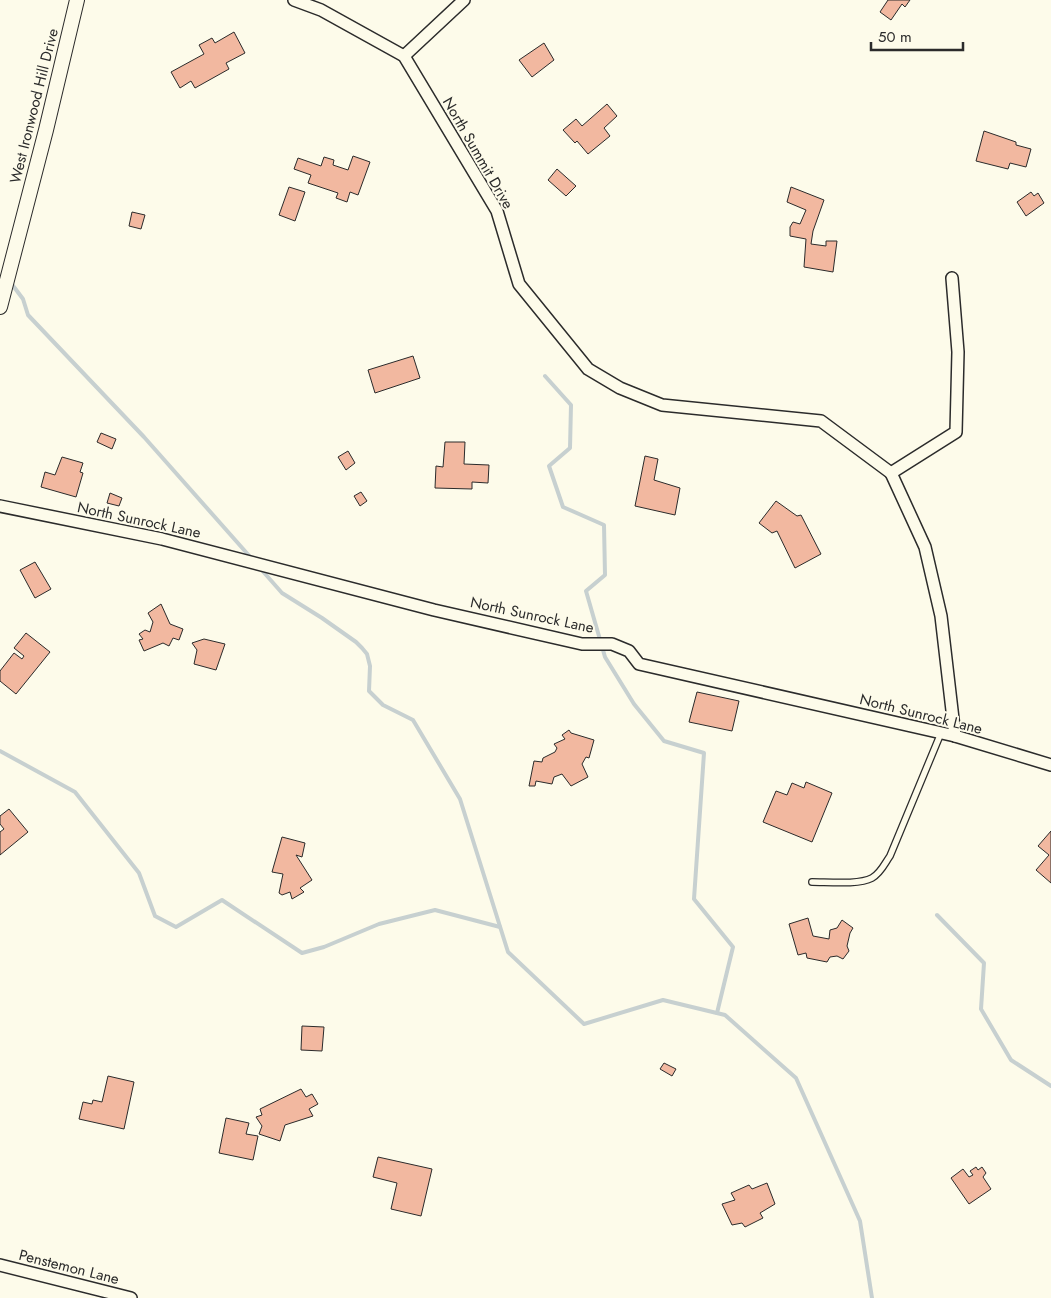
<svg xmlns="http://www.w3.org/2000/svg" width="1051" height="1298" font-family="Jost,sans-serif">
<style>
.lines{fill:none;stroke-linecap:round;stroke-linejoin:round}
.stream{stroke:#c7d0d0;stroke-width:4}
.building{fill:#f2b8a0;stroke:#2b2b2b}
.service-casing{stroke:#2b2b2b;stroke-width:8}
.minor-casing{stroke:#2b2b2b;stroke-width:14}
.tertiary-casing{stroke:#2b2b2b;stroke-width:16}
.service{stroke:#fdfbea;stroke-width:5.5}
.minor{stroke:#fdfbea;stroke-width:11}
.tertiary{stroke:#fdfbea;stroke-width:14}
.labels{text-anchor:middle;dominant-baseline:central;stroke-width:4;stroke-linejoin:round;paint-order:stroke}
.street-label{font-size:15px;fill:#2b2b2b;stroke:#fdfbea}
</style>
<rect width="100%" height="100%" fill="#fdfbea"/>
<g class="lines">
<g class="stream">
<path d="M11 283 23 299 28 315 144 437 252 559"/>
<path d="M545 376 571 405 570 448 549 466 563 507 604 525 605 575 586 591 605 657 634 704 664 741 704 753 694 899 733 947 717 1013"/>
<path d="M260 568 282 593 322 618 356 642 362 648 367 654 370 666 369 691 383 705 413 720 460 799 508 952 584 1024 663 1000 725 1015 796 1078 860 1221 872 1298"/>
<path d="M0 751 75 792 139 873 155 916 176 927 222 900 302 953 324 947 379 924 435 910 500 927"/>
<path d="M937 915 984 963 981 1009 1011 1060 1051 1086"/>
</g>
</g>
<g class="building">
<path d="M888 0H910L905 7 902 4 891 20 880 12Z"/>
<path d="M234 32 245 53 226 63 229 69 195 88 191 81 180 88 171 72 204 54 199 45 212 38 215 43Z"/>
<path d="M544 43 554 60 532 77 519 60Z"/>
<path d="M607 104 617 116 604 128 610 136 588 154 577 141 575 143 563 130 576 119 582 126Z"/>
<path d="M984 131 1016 142V145L1031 149 1026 167 1010 163 1008 169 976 161Z"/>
<path d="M353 156 370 162 358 195 350 192 347 202 336 198 338 193 308 183 311 175 294 169 298 158 321 166 324 157 334 160 333 165 348 170Z"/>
<path d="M557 169 576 186 566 196 548 180Z"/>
<path d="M289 187 305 192 295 221 279 215Z"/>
<path d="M791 187 824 200 813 231 811 244 826 246V241H837L833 272 804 267 806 239 790 236V227L793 222 800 224 806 210 787 202Z"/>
<path d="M1031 192 1034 196 1038 193 1044 203 1026 216 1017 202Z"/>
<path d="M132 212 145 215 141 229 129 226Z"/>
<path d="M413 356 420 378 375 393 368 370Z"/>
<path d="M101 433 116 439 112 449 97 442Z"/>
<path d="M445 442H465L464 464 489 465 488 483 472 482V489L435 488 436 466 443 467Z"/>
<path d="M348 451 355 463 346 470 338 457Z"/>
<path d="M645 456 658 459 654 480 680 488 675 515 635 506Z"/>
<path d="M62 457 83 463 80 472 83 473 76 497 41 487 45 472 55 475Z"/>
<path d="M361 492 367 501 360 506 354 496Z"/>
<path d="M110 493 122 498 119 506 107 503Z"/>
<path d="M776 501 797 516 801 515 821 554 795 568 777 531 772 533 759 523Z"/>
<path d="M35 562 51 589 35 598 20 570Z"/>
<path d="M161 604 170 624 183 629 179 640 173 638 169 646 163 643 144 651 139 640 143 639 139 634 145 630 150 632 153 622 148 613Z"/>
<path d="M26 633 50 652 16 694 0 681V671L14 653 22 659 24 656 14 648Z"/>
<path d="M204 639 225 644 216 670 194 664 197 650 192 643Z"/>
<path d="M697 692 739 701 732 731 689 722Z"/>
<path d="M569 730 571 733 594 740 589 758 586 757 582 764 588 777 571 786 562 774 554 777 552 784 536 781 535 786H529L534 761 542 762 543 758 555 752 557 748 554 744 565 739 562 735Z"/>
<path d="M806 782 832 793 812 842 763 822 776 791 787 795 792 783 804 788Z"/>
<path d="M9 809 28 832 0 855V832L4 829 0 824V816Z"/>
<path d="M1051 831V883L1036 870 1049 855 1038 846Z"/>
<path d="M282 837 305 843 302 857 296 855 312 880 300 888 304 892 292 899 290 892 282 895 279 893 283 874 272 872Z"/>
<path d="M808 918 813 936 829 939 830 930 837 928 842 920 853 928 850 933 847 946 849 951 843 959 837 956 830 957 827 962 807 958 806 953 798 955 789 924Z"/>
<path d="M302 1026 324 1027 322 1051 301 1050Z"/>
<path d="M664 1063 676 1069 672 1076 660 1069Z"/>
<path d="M108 1076 134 1082 124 1129 79 1119 83 1102 92 1104 93 1100 102 1102Z"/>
<path d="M301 1089 306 1097 312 1094 318 1104 309 1109 313 1116 285 1125 280 1141 259 1134 262 1126 256 1117 262 1115 260 1109Z"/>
<path d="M226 1118 249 1123 246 1134 258 1136 253 1160 219 1153Z"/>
<path d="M378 1157 432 1169 421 1216 391 1209 397 1183 373 1177Z"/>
<path d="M976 1167 978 1170 982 1167 986 1173 983 1177 991 1189 969 1204 951 1178 963 1169 969 1177 973 1175 970 1171Z"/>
<path d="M767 1183 775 1204 760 1213 763 1218 745 1227 742 1223 732 1225 722 1204 735 1200 731 1193 749 1185 752 1189Z"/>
</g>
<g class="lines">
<g class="service-casing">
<path id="service" d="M812 882C828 882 859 885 872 878 881 873 885 863 890 856L941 733"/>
</g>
<g class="minor-casing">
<g id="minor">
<path d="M294 0 321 10 404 56 497 211 519 284 588 369 620 388 662 405 821 421 891 473"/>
<path d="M404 56 464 0"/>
<path d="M952 278 958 352 956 432 891 473 925 547 941 616 955 736"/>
<path d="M0 506 162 539 434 610 582 644H612L629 651 639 664 955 736 1051 765"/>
<path d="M0 1265 131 1298"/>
</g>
</g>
<g class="tertiary-casing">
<path id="tertiary" d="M0 307 46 130 77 0"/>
</g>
<use href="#service" class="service"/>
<use href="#minor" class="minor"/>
<use href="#tertiary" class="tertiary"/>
</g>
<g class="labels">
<g class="street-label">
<text transform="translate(34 106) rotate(-76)">West Ironwood Hill Drive</text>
<text transform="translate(478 153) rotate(60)">North Summit Drive</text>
<text transform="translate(139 520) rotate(12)">North Sunrock Lane</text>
<text transform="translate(532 615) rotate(12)">North Sunrock Lane</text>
<text transform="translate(921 714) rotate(14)">North Sunrock Lane</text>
<text transform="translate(69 1267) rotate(14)">Penstemon Lane</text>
</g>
</g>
<path d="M871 42v8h92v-8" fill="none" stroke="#2b2b2b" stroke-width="2.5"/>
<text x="878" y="42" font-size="15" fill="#2b2b2b" stroke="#fdfbea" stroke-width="4" paint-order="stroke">50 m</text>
</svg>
